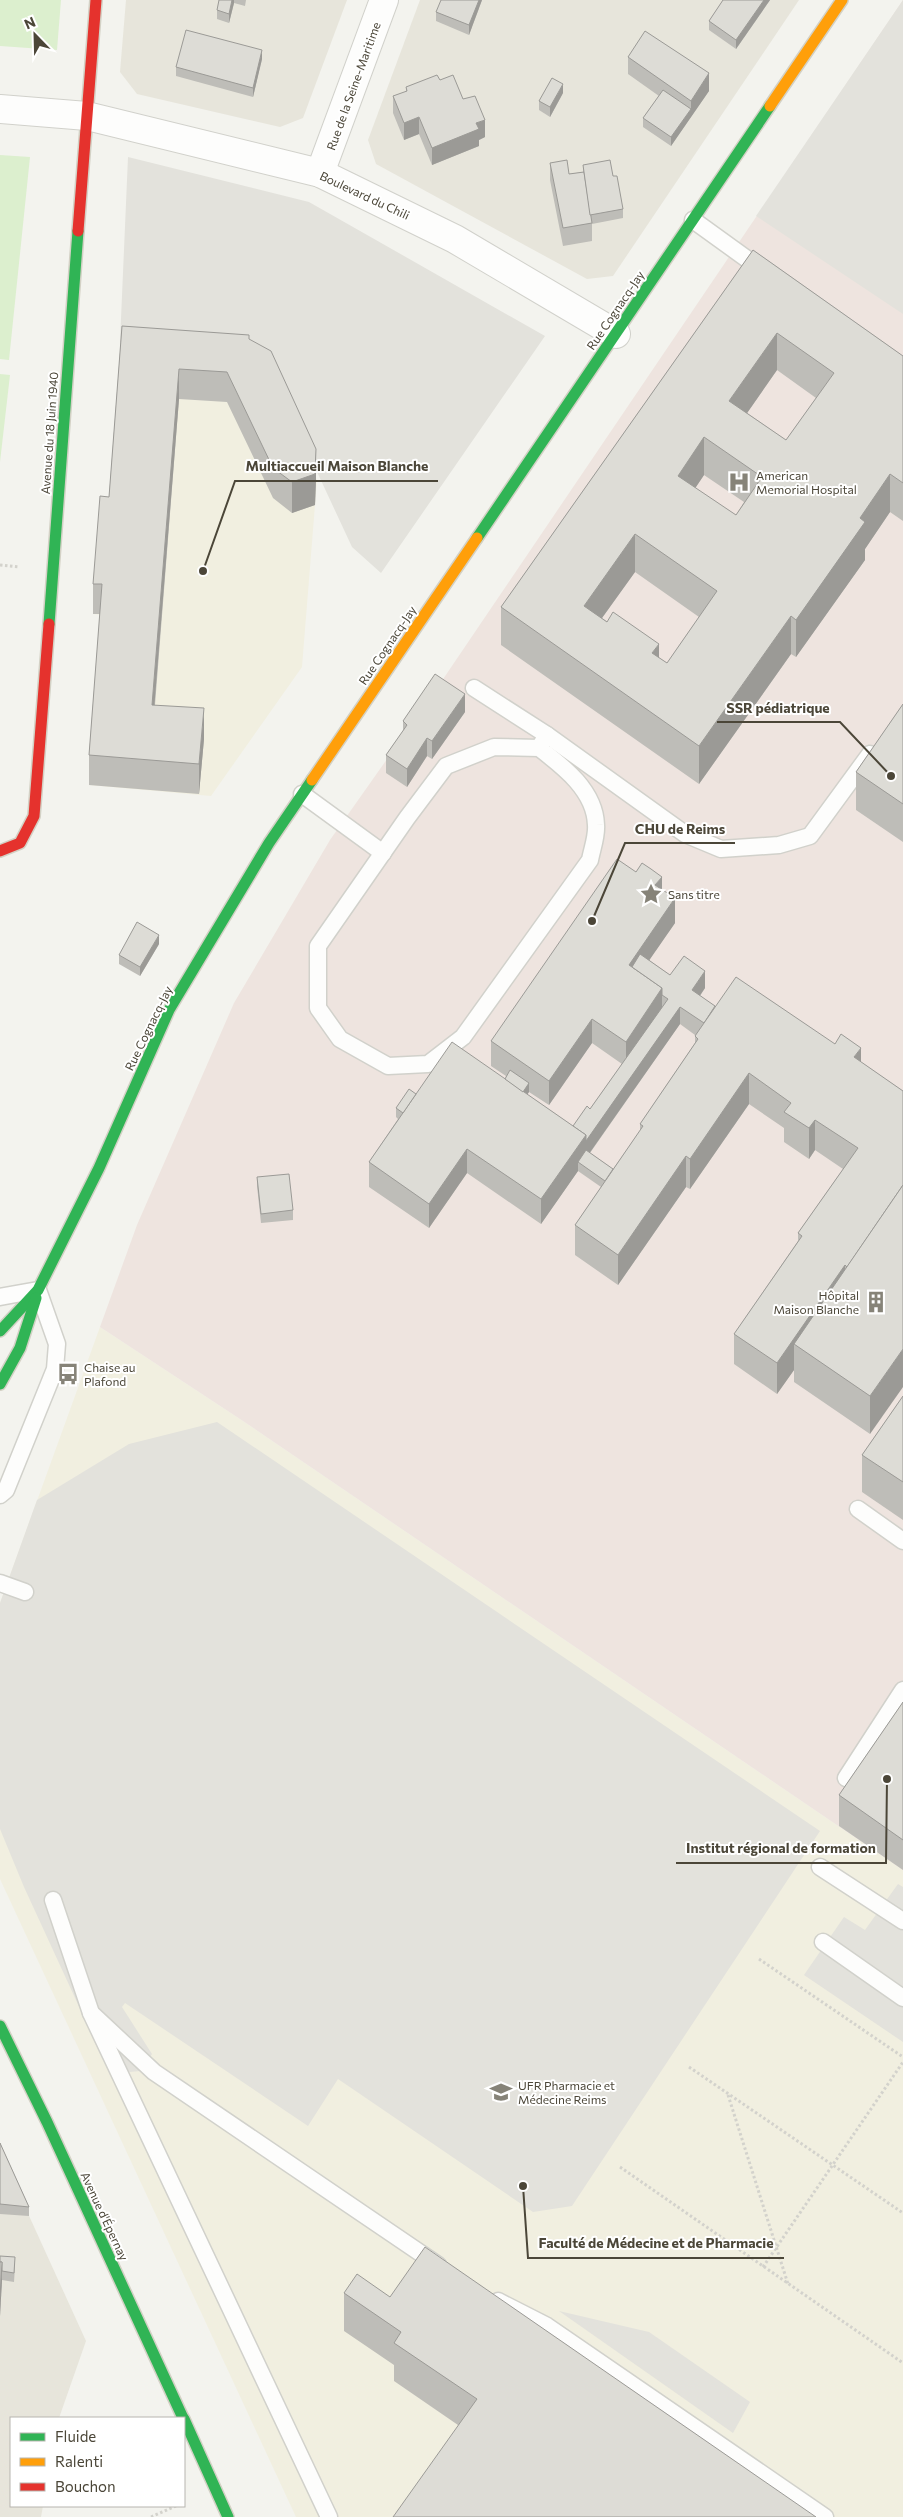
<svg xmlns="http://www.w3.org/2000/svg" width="903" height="2517" font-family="Commissioner,sans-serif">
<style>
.residential{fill:#e7e5db}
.education{fill:#f1efe0}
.medical{fill:#eee4df}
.pitch{fill:#dcefce}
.parking{fill:#e3e2dc}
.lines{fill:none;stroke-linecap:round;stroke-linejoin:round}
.lane-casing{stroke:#d1d1cb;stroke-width:19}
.street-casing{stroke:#d1d1cb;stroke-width:30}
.fast-casing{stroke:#d3d1c5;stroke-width:14}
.slow-casing{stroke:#d3d1c5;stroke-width:14}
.jam-casing{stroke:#d3d1c5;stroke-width:14}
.path{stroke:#d3d2cc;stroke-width:3;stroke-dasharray:2.5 2.5;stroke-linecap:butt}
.lane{stroke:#fdfdfc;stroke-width:16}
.street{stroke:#fdfdfc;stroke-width:28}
.fast{stroke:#30b455;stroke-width:11}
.slow{stroke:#ff9f0a;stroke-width:11}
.jam{stroke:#e5322d;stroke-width:11}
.wall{fill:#bebdb8;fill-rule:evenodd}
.shaded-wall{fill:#9b9a96}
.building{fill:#dddcd6;stroke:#9b9a96;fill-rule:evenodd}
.labels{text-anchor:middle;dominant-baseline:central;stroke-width:4;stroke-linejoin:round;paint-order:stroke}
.street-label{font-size:12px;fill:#4b4638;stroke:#fff}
.poi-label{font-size:12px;fill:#4b4638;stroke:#fff;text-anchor:start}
.leader{fill:none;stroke:#4b4638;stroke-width:2}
.callout-dot{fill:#4b4638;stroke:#fff;stroke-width:2}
.callout-label{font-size:14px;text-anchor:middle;font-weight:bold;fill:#4b4638;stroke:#fff;stroke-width:4;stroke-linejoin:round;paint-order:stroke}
</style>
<rect width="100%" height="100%" fill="#f3f3ee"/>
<g class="residential">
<path d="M126 0H347L303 118 280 127 137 94 120 72Z"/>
<path d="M420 0H799L613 276 587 279 376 164 368 140Z"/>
<path d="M0 2152 86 2341 59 2418H11V2506H43L41 2517H0Z"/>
</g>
<g class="education">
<path d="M122 357 271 381 317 480 302 667 211 796 89 785 102 615 93 614 100 526 108 527Z"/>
<path d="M100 1327 243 1421 903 1870V2517H296L0 1879V1603Z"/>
</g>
<path class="medical" d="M903 0V1870L243 1421 100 1327 137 1225 234 1003 330 840 435 691Z"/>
<g class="pitch">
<path d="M0 0H61L57 50 0 46Z"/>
<path d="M0 155 30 157 9 360 0 359Z"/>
<path d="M0 374 10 375 0 462Z"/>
</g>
<g class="parking">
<path d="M903 0V314L756 216Z"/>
<path d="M128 157 309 202 545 336 381 573 352 547 264 358 120 342Z"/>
<path d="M217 1422 820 1831 572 2206 533 2212 338 2079 308 2126 125 2003 122 2007 152 2054 140 2071 110 2074 24 1887 0 1829V1603L37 1500 129 1444Z"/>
<path d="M898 1884 903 1887V2042L804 1975 844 1917 865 1930Z"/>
<path d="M559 2311 649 2332 750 2402 733 2433Z"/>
</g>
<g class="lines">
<g class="lane-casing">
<g id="lane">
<path d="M693 220 765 272"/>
<path d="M474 688 547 735 685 834 721 849 779 845 810 836 870 754"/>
<path d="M539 748C564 767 595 791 596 825 597 836 592 849 590 860L463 1037 428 1064 388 1066 340 1039 318 1008V946L407 818 446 766 494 747 539 748 547 735"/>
<path d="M302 794 383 853"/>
<path d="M0 1297 38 1290 57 1344 55 1369 6 1490 0 1495"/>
<path d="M858 1509 903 1541"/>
<path d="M0 1583 25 1592"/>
<path d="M846 1778 903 1690"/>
<path d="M820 1867 903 1921"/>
<path d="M53 1900 91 2013 329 2517"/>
<path d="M823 1942 903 1998"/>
<path d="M91 2013 154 2072 438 2265"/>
<path d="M498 2301 547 2326 825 2517"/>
</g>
</g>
<g class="street-casing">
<g id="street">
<path d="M0 109 87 116 320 173 455 239 616 334"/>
<path d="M320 173 384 0"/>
</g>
</g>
<g class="fast-casing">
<g id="fast">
<path d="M477 538 770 106"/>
<path d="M49 624 78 231"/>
<path d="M0 1331 38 1290 99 1168 169 1010 269 843 312 780"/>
<path d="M0 1384 20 1348 36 1298"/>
<path d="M0 2026 47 2122 183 2418"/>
<path d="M184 2419 228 2517"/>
</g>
</g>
<g class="slow-casing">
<g id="slow">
<path d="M770 106 842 0"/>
<path d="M312 780 477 538"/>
</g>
</g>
<g class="jam-casing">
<g id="jam">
<path d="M78 231 96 0"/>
<path d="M0 851 20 843 34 816 49 624"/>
</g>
</g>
<g class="path">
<path d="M0 565 19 567"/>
<path d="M759 1959 903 2057"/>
<path d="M689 2067 903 2213"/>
<path d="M728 2095 788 2284"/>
<path d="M620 2167 903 2363"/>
<path d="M763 2267 903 2062"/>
<path d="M151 2517 176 2506"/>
</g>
<use href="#lane" class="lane"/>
<use href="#street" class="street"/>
<use href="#fast" class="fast"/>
<use href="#slow" class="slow"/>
<use href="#jam" class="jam"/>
</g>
<g class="wall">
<path d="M219 0H246L245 6 234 3 229 23 217 19V10Z"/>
<path d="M482 0 469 35 436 21V12Z"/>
<path d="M723 0H770L736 49 709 30V21Z"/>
<path d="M628 57 709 91 671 146 643 127V118L659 96 628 74Z"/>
<path d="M262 59 253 97 176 76V67Z"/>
<path d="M440 80 463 99 485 137 479 140V146L432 165 419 134 404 140 393 113V96L406 92V87Z"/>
<path d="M563 93 550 117 539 110V101Z"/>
<path d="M550 163 569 174 583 172V165L613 176 623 209V218L592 224V241L563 246 550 180Z"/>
<path d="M753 250 903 356V521L890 512 865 549V560L796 657 791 654 699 784 501 645V607ZM777 370 816 398 786 440 747 413ZM704 475 744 502 736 515 695 488ZM635 572 699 617 667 663 602 618Z"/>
<path d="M122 326 249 339 316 480 315 505 292 513 273 498 227 402 179 399 155 705 204 739 199 794 89 785V755L100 614H93V584L109 497Z"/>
<path d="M903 704V842L856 810V772Z"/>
<path d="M465 712 432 759 427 756 407 787 386 773V755L403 731V721Z"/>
<path d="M636 872 662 889 675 923 649 960 670 975 705 988 700 996 715 1006 861 1062 903 1091 870 1434 794 1382V1370L777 1394 734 1364V1334L798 1241V1233L843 1169 815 1150 809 1159 784 1142V1128L749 1104 690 1189 686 1187 618 1285 575 1255V1225L601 1187 578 1171 541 1224 467 1173 429 1228 369 1187V1162L398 1119 396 1117V1108L416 1094 505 1079 506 1076 491 1066V1041ZM680 1024 695 1035V1043L640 1124V1131L613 1169 590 1153ZM592 1043 622 1064 590 1109 573 1126 527 1094 529 1092 549 1105Z"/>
<path d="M159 944 140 976 119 964V955Z"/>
<path d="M257 1177 293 1210V1220L261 1223 257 1186Z"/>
<path d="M903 1396V1520L862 1492V1455Z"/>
<path d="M903 1702V1870L839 1826V1795Z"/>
<path d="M0 2143 29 2207V2216L0 2214Z"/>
<path d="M0 2256 15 2266 14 2282 2 2280 0 2316Z"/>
<path d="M344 2293 390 2297 816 2517 458 2425 394 2381V2365L344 2331Z"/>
</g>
<g class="shaded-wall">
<path d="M232 0H234V3L229 23V14Z"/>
<path d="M479 0H482L469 35V25Z"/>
<path d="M764 0H770L736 49V40Z"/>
<path d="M262 50V59L253 97V88Z"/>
<path d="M709 73V91L671 146V137L691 109V101Z"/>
<path d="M563 84V93L550 117V107Z"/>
<path d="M419 117V134L404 140V123Z"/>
<path d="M485 120V137L479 140V146L432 165V148L476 123Z"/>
<path d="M777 333V370L729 439V401Z"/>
<path d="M179 369V399L152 735V705Z"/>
<path d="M704 437V475L678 514V476Z"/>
<path d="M316 449V480L315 505 292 513V482Z"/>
<path d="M890 474V512L865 549V560L796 657V620L860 518Z"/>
<path d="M635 534V572L584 643V606Z"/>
<path d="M791 616V654L699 784V746Z"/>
<path d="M659 644V682L652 653Z"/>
<path d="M465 694V712L432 759V741Z"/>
<path d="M204 708V739L199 794V764Z"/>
<path d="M427 738V756L407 787V769Z"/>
<path d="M662 877V902L655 885Z"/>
<path d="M675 898V923L637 978 629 965Z"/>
<path d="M159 935V944L140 976V967Z"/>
<path d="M705 971V988L692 1007V990Z"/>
<path d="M662 988V1013L626 1066V1042Z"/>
<path d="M680 1007V1024L586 1158 578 1162V1171L541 1224V1199L586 1135Z"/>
<path d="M592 1019V1043L549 1105V1081Z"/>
<path d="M861 1048V1078L854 1057Z"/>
<path d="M749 1073V1104L690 1189V1159Z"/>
<path d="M529 1083V1092L516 1111V1102Z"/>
<path d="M815 1120V1150L809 1159V1128Z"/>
<path d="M467 1149V1173L429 1228V1204Z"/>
<path d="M686 1156V1187L618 1285V1255Z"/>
<path d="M845 1265V1296L794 1344V1370L777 1394V1363Z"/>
<path d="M903 1349V1387L870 1434V1396Z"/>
<path d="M2 2262V2280L0 2316V2298Z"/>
</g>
<g class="building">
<path d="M219 0H232L229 14 217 10Z"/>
<path d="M441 0H479L469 25 436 12Z"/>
<path d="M723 0H764L736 40 709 21Z"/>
<path d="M186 30 262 50 253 88 176 67Z"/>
<path d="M645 31 709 73 691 101 628 57Z"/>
<path d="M437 75 440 80 453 75 463 99 475 96 485 120 476 123 479 129 432 148 419 117 404 123 393 96 407 91 406 87Z"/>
<path d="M552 78 563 84 550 107 539 101Z"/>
<path d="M663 90 691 109 671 137 643 118Z"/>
<path d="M567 160 569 174 584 172 592 223 563 228 550 163Z"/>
<path d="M610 160 613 176H617L623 209 590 215 583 165Z"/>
<path d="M753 250 903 356V483L890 474 860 518 865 522 796 620 791 616 699 746 501 607ZM777 333 834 373 786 440 729 401ZM704 437 762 477 736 515 678 476ZM635 534 717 591 667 663 652 653 659 644 613 612 607 622 584 606Z"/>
<path d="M122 326 249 335V339L271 351 316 449 315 474 292 482 273 468 227 372 179 369 152 705 204 708 199 764 89 755 102 584H93L100 496 109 497Z"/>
<path d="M435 674 465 694 432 741 427 738 407 769 386 755 407 725 403 721Z"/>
<path d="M903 704V804L856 772Z"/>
<path d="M617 859 636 872 642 863 651 869 662 877 655 885 675 898 629 965 662 988 626 1042 592 1019 549 1081 491 1041Z"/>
<path d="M137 922 159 935 140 967 119 955Z"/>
<path d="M640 954 670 975 684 956 705 971 692 990 715 1006 704 1023 680 1007 586 1141V1135L573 1126 587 1106 590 1109 668 999 662 995V988L632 967Z"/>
<path d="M736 977 835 1044 841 1034 861 1048 854 1057 903 1091V1185L847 1267 845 1265 777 1363 734 1334 802 1236 798 1233 858 1148 815 1120 809 1128 784 1112 791 1103 749 1073 690 1159 686 1156 618 1255 575 1225 643 1126 640 1124 698 1039 695 1036Z"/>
<path d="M452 1042 586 1135 541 1199 467 1149 429 1204 369 1162Z"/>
<path d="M510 1070 529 1083 523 1092 505 1079Z"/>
<path d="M409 1089 416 1094 403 1113 396 1108Z"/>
<path d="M586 1150 613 1169 605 1181 578 1162Z"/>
<path d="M289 1174 293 1210 261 1214 257 1177Z"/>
<path d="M903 1185V1349L870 1396 794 1344Z"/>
<path d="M903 1396V1482L862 1455Z"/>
<path d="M903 1702V1840L839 1795Z"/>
<path d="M0 2143 29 2207 0 2204Z"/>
<path d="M425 2247 816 2517H393L477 2399 394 2343 401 2332 344 2293 357 2274 390 2297Z"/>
<path d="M0 2256 15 2257 14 2273 2 2271V2262H0Z"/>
<path d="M0 2262H2L0 2298Z"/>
</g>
<defs>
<g id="hospital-bare" transform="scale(1.725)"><path d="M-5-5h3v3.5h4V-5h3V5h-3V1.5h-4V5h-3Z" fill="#868378" stroke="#fff" stroke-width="2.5" paint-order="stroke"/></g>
<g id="sight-bare" transform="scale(1.725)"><path d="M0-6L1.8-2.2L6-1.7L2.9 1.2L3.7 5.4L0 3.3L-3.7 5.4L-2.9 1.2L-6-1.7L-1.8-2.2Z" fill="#868378" stroke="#fff" stroke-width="2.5" paint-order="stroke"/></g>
<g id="building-bare" transform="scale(1.725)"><path d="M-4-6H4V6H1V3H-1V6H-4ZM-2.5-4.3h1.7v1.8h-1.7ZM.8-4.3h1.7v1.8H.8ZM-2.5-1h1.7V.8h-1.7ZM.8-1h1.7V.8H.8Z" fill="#868378" stroke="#fff" stroke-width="2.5" paint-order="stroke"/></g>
<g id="bus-bare" transform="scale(1.725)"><path d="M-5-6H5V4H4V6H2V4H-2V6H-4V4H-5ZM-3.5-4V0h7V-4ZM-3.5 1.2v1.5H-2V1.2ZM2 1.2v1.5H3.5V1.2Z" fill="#868378" stroke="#fff" stroke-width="2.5" paint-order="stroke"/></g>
<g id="university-bare" transform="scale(1.725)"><path d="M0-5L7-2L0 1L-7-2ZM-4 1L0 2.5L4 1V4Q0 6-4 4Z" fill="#868378" stroke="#fff" stroke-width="2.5" paint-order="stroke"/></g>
</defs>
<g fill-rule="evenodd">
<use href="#hospital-bare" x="739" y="482"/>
<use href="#sight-bare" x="651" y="894"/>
<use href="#building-bare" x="876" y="1302"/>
<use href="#bus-bare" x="68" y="1374"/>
<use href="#university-bare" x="501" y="2092"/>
</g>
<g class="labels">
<g class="street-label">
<text transform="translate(353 86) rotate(-70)">Rue de la Seine-Maritime</text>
<text transform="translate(365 195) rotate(25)">Boulevard du Chili</text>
<text transform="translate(615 310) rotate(-56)">Rue Cognacq-Jay</text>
<text transform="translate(49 433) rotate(-86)">Avenue du 18 Juin 1940</text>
<text transform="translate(387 645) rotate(-56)">Rue Cognacq-Jay</text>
<text transform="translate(148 1028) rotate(-64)">Rue Cognacq-Jay</text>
<text transform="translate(105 2216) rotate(65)">Avenue d'Épernay</text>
</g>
<g class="poi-label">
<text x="756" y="475">American<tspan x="756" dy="14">Memorial Hospital</tspan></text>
<text x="668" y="894">Sans titre</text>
<text x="859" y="1295" text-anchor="end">Hôpital<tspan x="859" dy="14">Maison Blanche</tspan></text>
<text x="84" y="1367">Chaise au<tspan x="84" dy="14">Plafond</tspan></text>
<text x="518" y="2085">UFR Pharmacie et<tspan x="518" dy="14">Médecine Reims</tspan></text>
</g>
</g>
<path class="leader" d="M203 571L235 481H438M891 776L840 722H717M592 921L625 843H735M887 1779L886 1863H676M523 2186L528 2258H784"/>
<g class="callout-dot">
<circle cx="203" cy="571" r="5"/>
<circle cx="891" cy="776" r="5"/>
<circle cx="592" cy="921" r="5"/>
<circle cx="887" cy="1779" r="5"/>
<circle cx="523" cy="2186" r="5"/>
</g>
<g class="callout-label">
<text x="337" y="471">Multiaccueil Maison Blanche</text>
<text x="778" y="713">SSR pédiatrique</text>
<text x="680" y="834">CHU de Reims</text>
<text x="781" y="1853">Institut régional de formation</text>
<text x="656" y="2248">Faculté de Médecine et de Pharmacie</text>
</g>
<rect x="10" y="2417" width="175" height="90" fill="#ffffff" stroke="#b7b5af"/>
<rect x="20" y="2433" width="25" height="8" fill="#30b455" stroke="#b7b5af"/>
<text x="55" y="2442" font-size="15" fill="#4b4638">Fluide</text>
<rect x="20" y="2458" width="25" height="8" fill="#ff9f0a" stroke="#b7b5af"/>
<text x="55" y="2467" font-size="15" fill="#4b4638">Ralenti</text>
<rect x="20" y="2483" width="25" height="8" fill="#e5322d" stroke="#b7b5af"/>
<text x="55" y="2492" font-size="15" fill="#4b4638">Bouchon</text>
<g transform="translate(35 35) rotate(337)" stroke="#ffffff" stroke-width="4" paint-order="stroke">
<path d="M0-4L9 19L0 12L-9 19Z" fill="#4b4638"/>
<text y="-8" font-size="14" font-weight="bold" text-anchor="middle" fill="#4b4638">N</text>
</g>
</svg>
